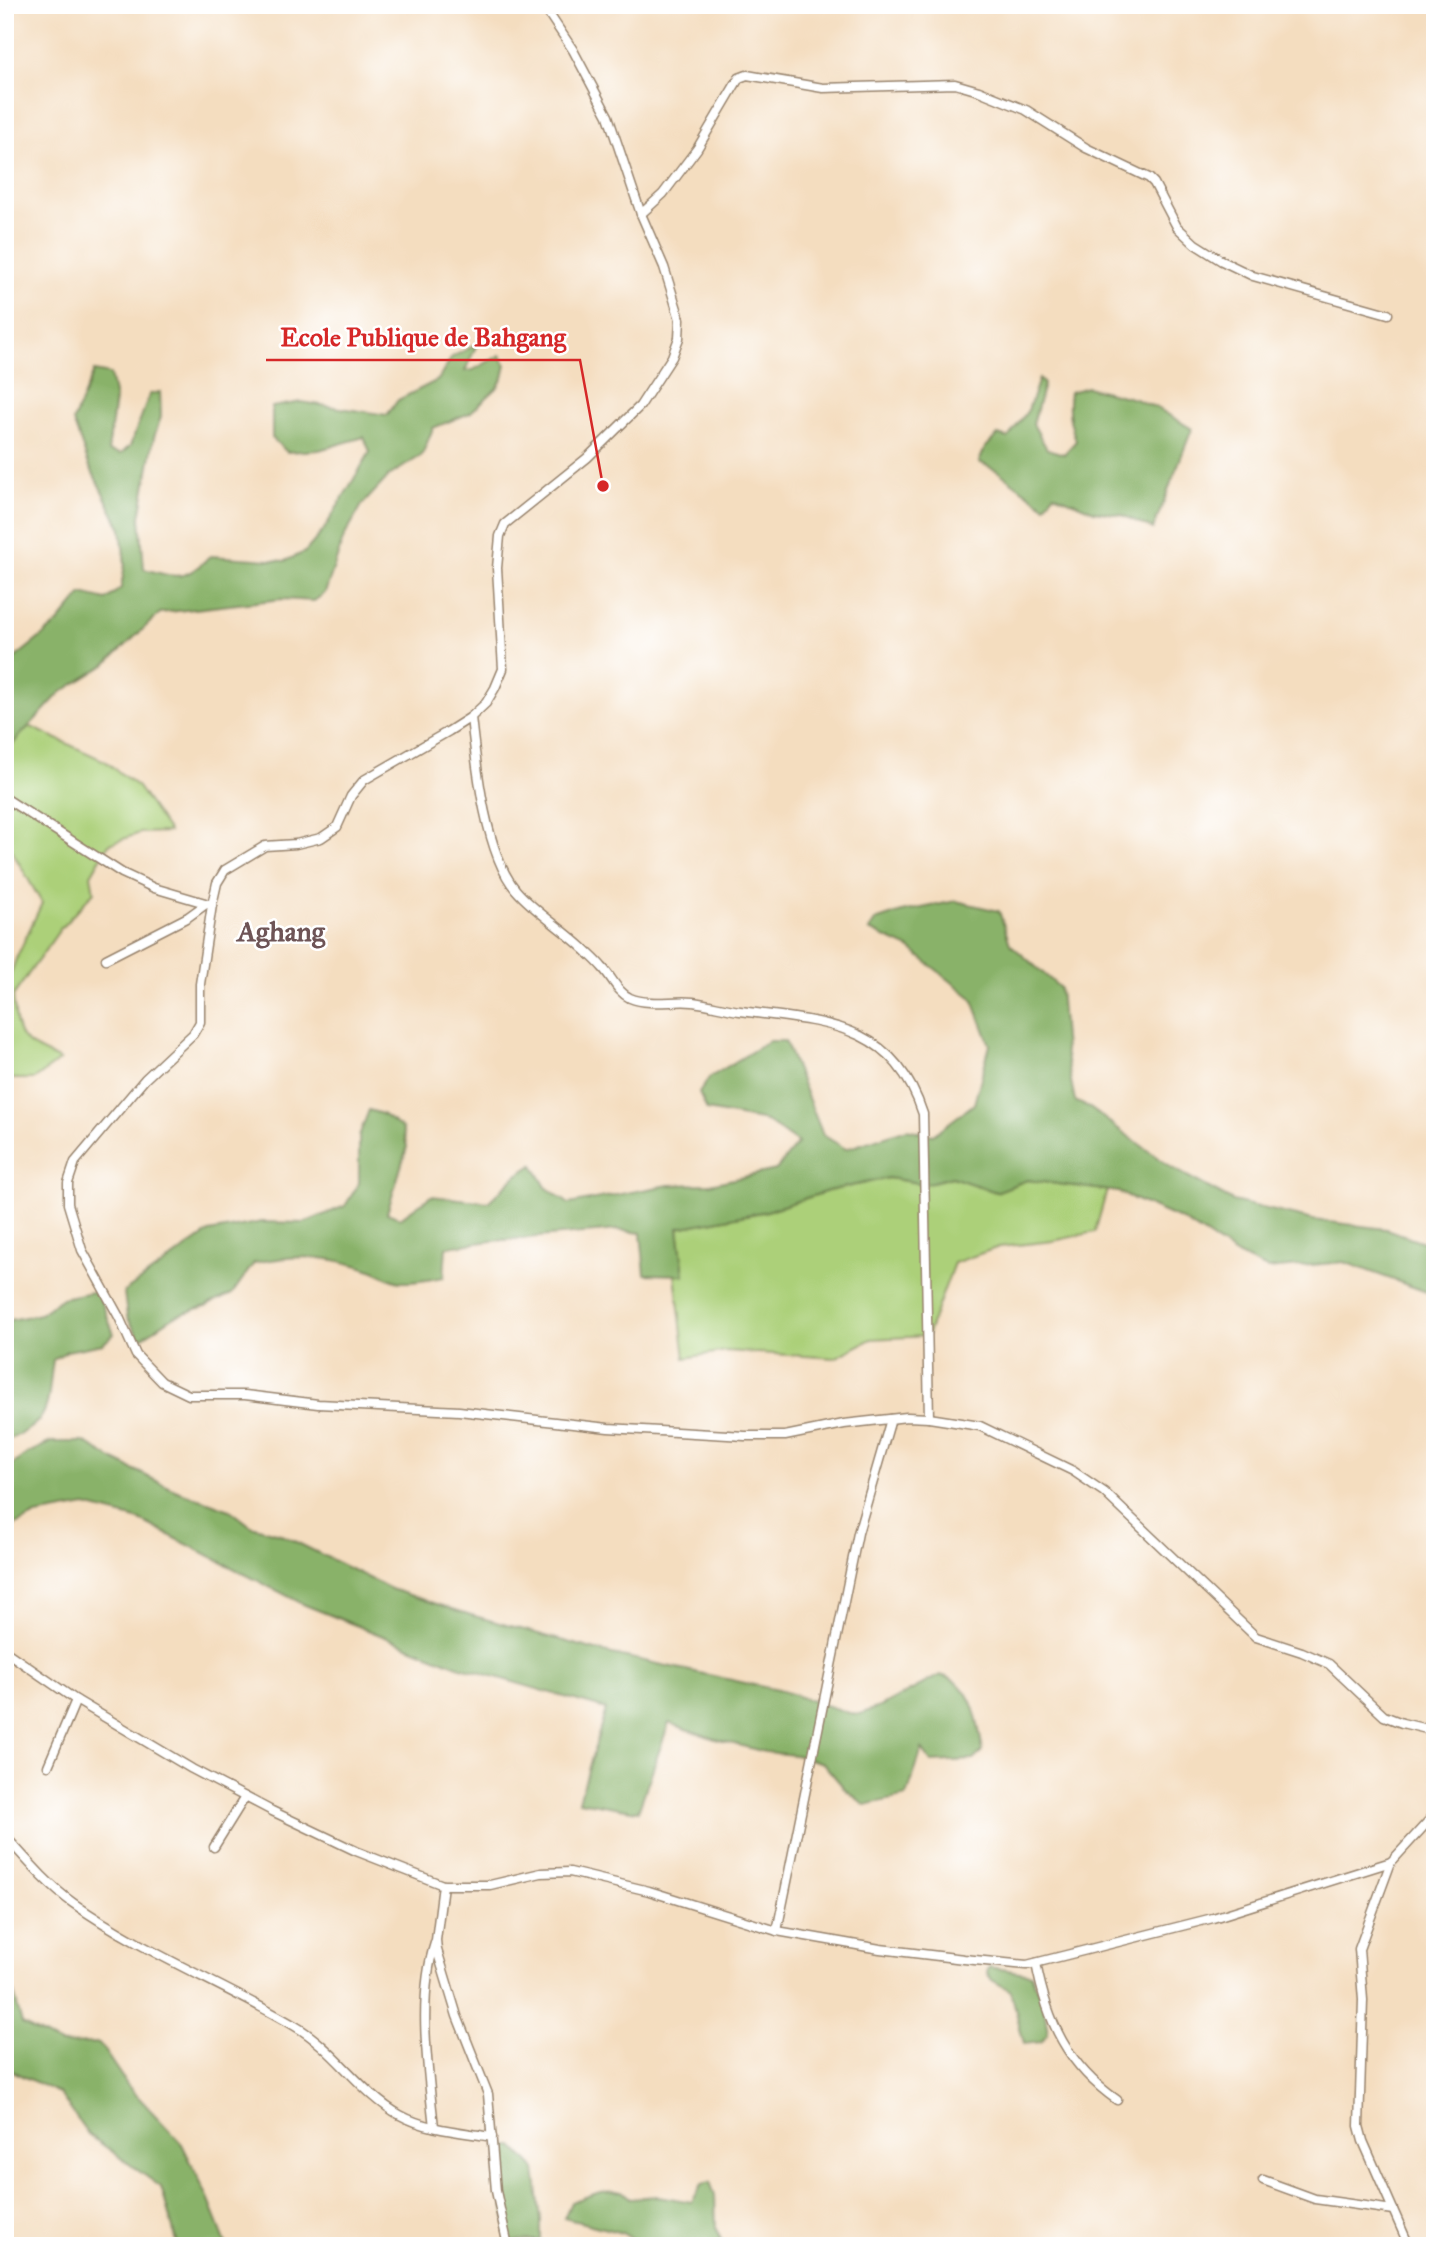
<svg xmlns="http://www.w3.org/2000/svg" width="1440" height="2251" font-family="'IM FELL Great Primer',serif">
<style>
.green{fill:#acd079;stroke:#747d4c;stroke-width:2}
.forest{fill:#89b269;stroke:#626e44;stroke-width:2}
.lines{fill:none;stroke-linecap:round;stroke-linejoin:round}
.street-casing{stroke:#98846e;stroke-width:11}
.street{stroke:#fff;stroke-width:8}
.labels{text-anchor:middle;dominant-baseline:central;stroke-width:5;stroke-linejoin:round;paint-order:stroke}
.quarter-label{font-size:28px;font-weight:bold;fill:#6e5456;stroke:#fff}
.leader{fill:none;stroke:#d62828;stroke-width:2.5}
.callout-dot{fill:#d62828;stroke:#fff;stroke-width:2.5}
.callout-label{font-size:26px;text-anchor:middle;font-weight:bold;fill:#d62828;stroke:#fff;stroke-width:5;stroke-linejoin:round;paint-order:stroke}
</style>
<rect width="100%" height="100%" fill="#fff"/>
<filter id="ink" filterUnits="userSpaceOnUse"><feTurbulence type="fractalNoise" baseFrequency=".0143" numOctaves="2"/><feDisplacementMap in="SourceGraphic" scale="14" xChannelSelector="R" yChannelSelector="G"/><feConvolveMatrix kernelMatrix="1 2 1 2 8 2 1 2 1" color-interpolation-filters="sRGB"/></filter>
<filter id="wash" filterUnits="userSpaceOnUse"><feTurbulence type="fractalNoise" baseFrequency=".00686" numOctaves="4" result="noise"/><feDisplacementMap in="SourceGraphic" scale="28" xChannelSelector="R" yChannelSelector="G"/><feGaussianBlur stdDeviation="1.57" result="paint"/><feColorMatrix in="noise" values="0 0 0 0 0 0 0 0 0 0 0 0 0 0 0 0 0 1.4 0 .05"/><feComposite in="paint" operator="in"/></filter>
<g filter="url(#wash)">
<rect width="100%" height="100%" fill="#f4ddbf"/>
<g class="green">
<path d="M29 726 105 761 138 787 169 832 140 833 109 844 91 875 94 892 61 928 13 996C18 1042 18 1040 60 1060L35 1079H5V990L16 959 42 903 5 839V752Z"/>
<path d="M952 1177 996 1192 1027 1180 1107 1190 1095 1232 1053 1241 999 1247 954 1263 927 1336 871 1339 835 1358 726 1351 685 1358 675 1275 684 1274 678 1228 767 1211 828 1191 888 1178 924 1184Z"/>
</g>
<g class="forest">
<path d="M477 344 465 371 473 370 500 355 506 365 503 378 497 388 470 413 433 428 422 455 389 476 362 505 344 537 325 593 314 601 282 599 160 613 105 665 60 693 5 752V666L57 624 82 594 106 600 121 588 125 564 121 529 89 465 73 421 94 371 110 374 115 399 108 451 121 454 130 446 150 394 160 392 161 417 154 437 140 517 144 569C178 578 184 582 210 556L285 561 305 552 323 531 370 452 364 437 319 450 287 452 272 438V407L301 402 387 415 398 400 438 380 452 357Z"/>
<path d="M1039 379 1044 384 1033 424 1047 449 1064 454 1076 441C1070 423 1067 411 1070 392L1087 387 1135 399 1157 408 1192 429 1153 529 1122 515 1094 511 1054 494 1045 506 996 470 979 462 985 448 998 435 1008 438 1028 410Z"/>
<path d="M956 901 999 911 1010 944 1060 988 1065 1051 1075 1101 1090 1108 1172 1168 1233 1201 1313 1220 1386 1229 1435 1246V1295L1344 1262 1267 1269 1239 1256 1182 1220 1118 1192 1027 1180 996 1192 952 1177 924 1184 888 1178 828 1191 767 1211 678 1228 684 1275 645 1274 641 1233 618 1230 492 1241 446 1247 444 1277C431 1279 415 1283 401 1282 391 1281 381 1273 371 1270 329 1255 297 1254 254 1263L232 1294 206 1306 175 1316 140 1339 127 1317 124 1292 209 1232 262 1222 304 1223 345 1206 359 1183V1136L369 1110 382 1114 402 1128 407 1147 387 1213 400 1218 431 1196 488 1202 517 1175 533 1165 546 1187 569 1204 669 1185 710 1184 776 1170 798 1143 766 1121 707 1110 699 1093 709 1078 769 1041H785L823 1135 846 1149 907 1129 933 1135 974 1104 990 1045 972 998 909 948 869 930 875 921 902 912Z"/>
<path d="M97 1291 114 1334 103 1344 67 1351 53 1360C46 1406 54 1421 5 1441V1321L40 1314 62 1298Z"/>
<path d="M51 1442H84L116 1461 175 1490 230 1510 251 1526 280 1534 391 1589 471 1615 603 1652 782 1691 849 1713 860 1714 882 1706 940 1675C975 1684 977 1721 983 1751L973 1760 931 1762 922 1749 907 1796 865 1805 845 1789 823 1763 795 1755 765 1752 715 1739 669 1723 638 1811 579 1801 606 1709 458 1666 305 1605 140 1520 86 1506 36 1515 5 1530V1470L28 1453Z"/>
<path d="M989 1967 1031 1974 1044 2006 1048 2034 1041 2042 1024 2044 1011 1991 992 1980 987 1973Z"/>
<path d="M5 1980 11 1982 22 2024 60 2044 99 2043 128 2086 182 2144 206 2193 227 2246H178L161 2187 88 2134 59 2093 5 2068Z"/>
<path d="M513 2146 535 2169 541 2220V2240L508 2241 501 2176 503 2147Z"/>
<path d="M710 2182 715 2195 716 2229 724 2246H644L622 2233 564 2218 571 2202 600 2192 622 2191 630 2198 658 2196 692 2202 702 2184Z"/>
</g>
</g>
<g filter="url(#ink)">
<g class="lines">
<g class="street-casing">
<g id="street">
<path d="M543 5 573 50 608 116 641 214 664 267 680 319 679 338 672 357 640 406 587 458 505 524 500 536 497 568 503 669 495 688 486 703 471 717 449 731 364 780 351 796 337 827 321 838 296 844 265 846 225 870 217 883 212 905 200 984V1022L193 1034 145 1079 75 1162 68 1183V1204L82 1250 119 1317 136 1355 162 1382 189 1395H245L318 1404 459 1411 608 1428 745 1436H785L844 1424 907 1417 929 1418 980 1426 1073 1471 1104 1492 1256 1637 1302 1652 1329 1664 1384 1716 1402 1723 1435 1731"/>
<path d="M641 214 663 194 697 149 739 78 747 75 823 88 955 84 979 91 1026 110 1086 148 1149 178 1154 183 1177 227 1195 244 1222 261 1253 276 1388 314"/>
<path d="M471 717C476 763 485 854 516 890 535 912 562 928 584 949 590 955 597 961 602 967 612 977 617 992 630 998 650 1006 673 1000 693 1002 709 1004 724 1009 740 1011 822 1022 893 1021 923 1114L929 1418"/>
<path d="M5 798 122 873 154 888 212 905"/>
<path d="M106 959 188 917 206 904"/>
<path d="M5 1651 76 1700 192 1769 272 1811 356 1851 443 1885H490L541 1873 570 1872 649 1891 777 1931 880 1949 964 1959 1027 1965 1213 1918 1391 1862 1435 1814"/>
<path d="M48 1766 76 1700"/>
<path d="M5 1836C26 1859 47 1884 73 1903 142 1952 222 1983 295 2026 335 2049 360 2093 400 2115 427 2130 462 2132 492 2137"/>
<path d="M214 1847 245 1797"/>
<path d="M1391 1862 1359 1949 1363 2000 1359 2126 1363 2141 1409 2246"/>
<path d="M443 1885 436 1940 437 1950 457 2016 488 2094 496 2191 508 2246"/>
<path d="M777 1931 858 1533 891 1419"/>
<path d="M1036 1963C1047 2022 1068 2066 1117 2100"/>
<path d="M434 2127C428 2070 417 1998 435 1943"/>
<path d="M1263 2180 1315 2199 1393 2210"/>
</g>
</g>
<use href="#street" class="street"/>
</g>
</g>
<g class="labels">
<g class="quarter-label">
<text x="281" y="931">Aghang</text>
</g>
</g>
<path class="leader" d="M603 486L580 360H266"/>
<circle class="callout-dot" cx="603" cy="486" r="7"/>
<g class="callout-label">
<text x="423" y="346">Ecole Publique de Bahgang</text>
</g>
<rect width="1440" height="2251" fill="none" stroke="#fff" stroke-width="28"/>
</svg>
